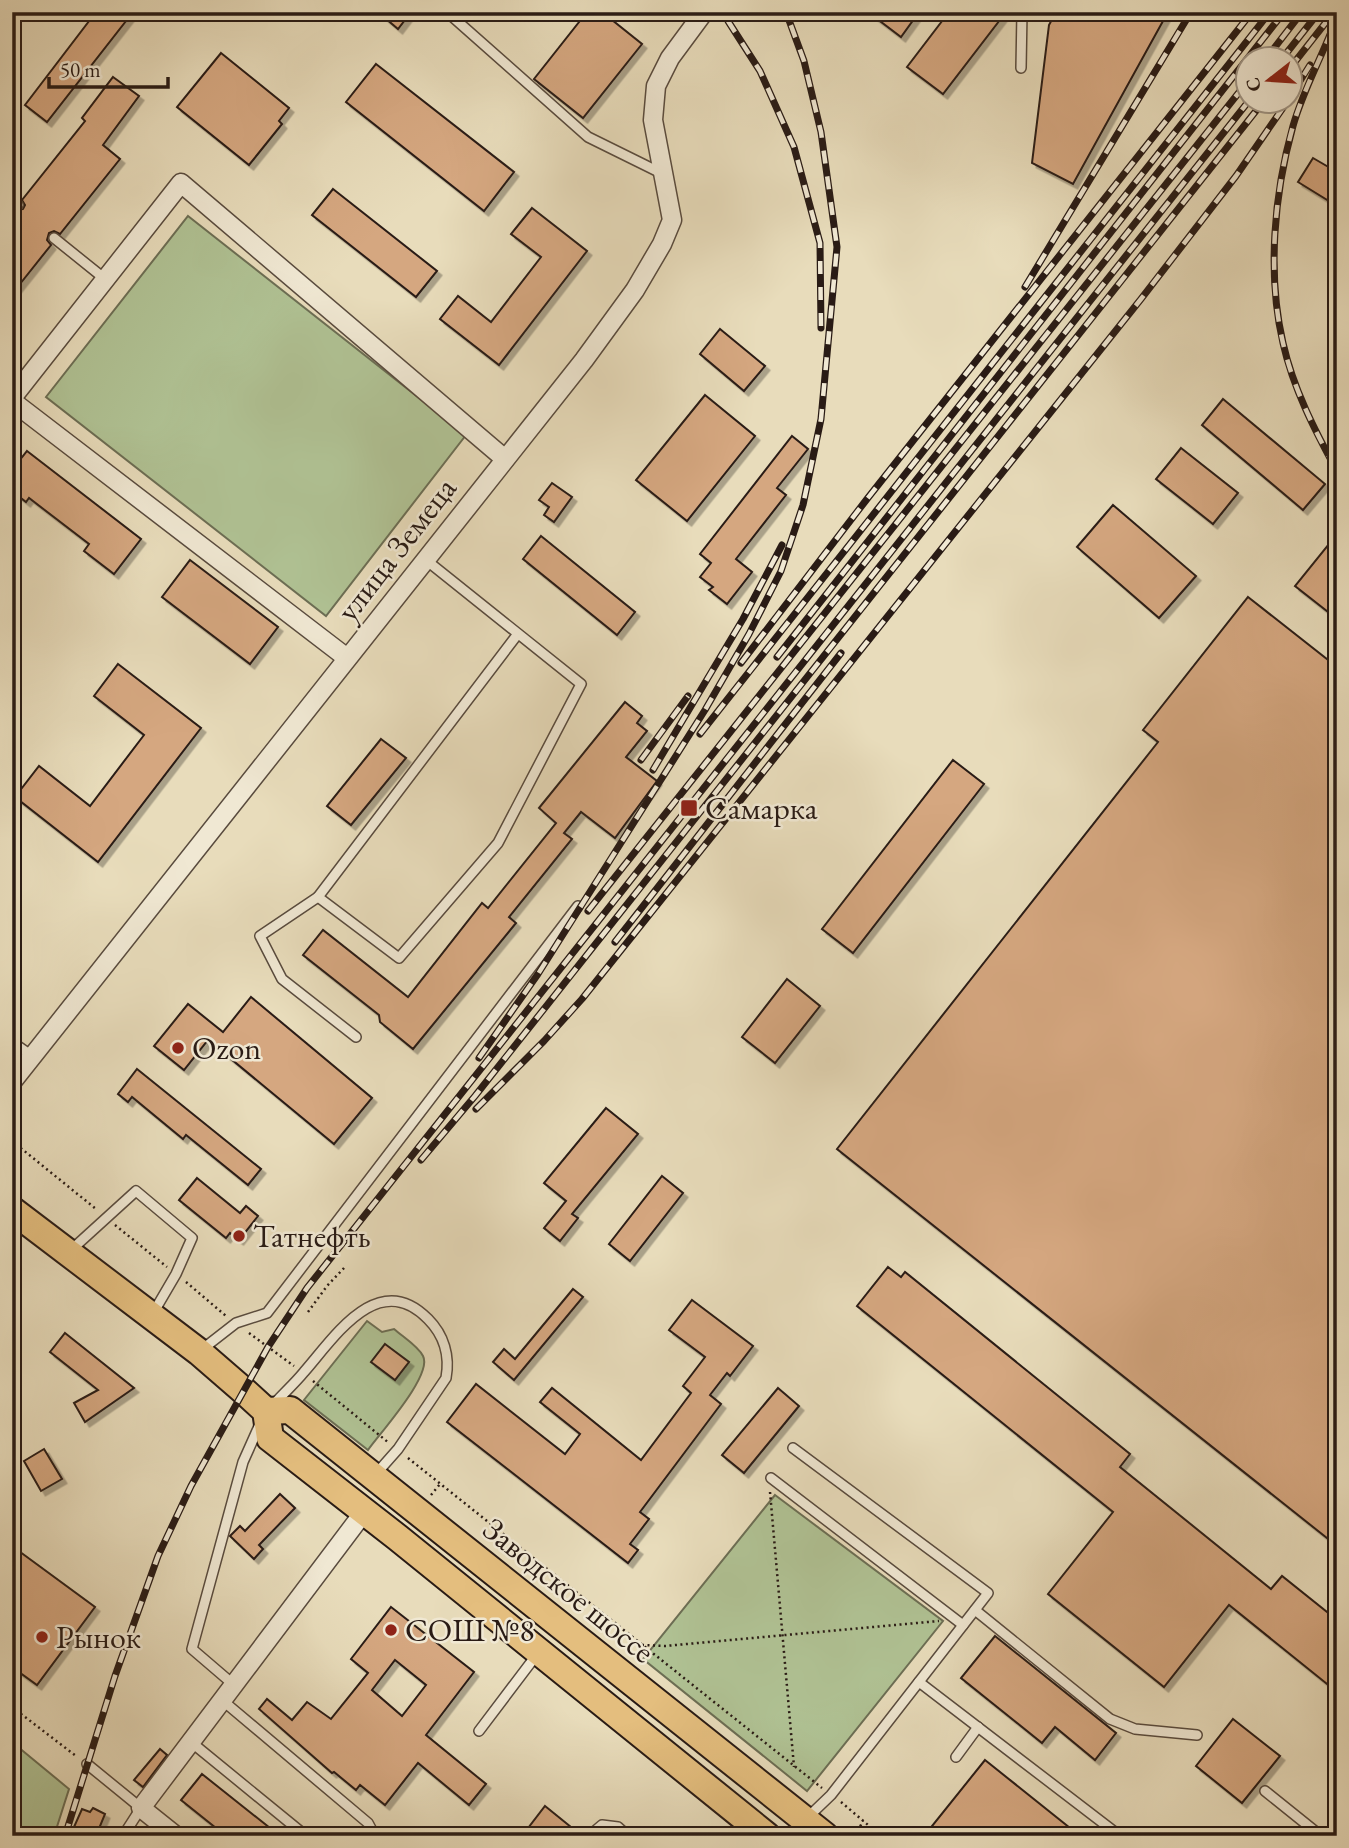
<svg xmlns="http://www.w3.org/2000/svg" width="1349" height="1848" font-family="'EB Garamond',serif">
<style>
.green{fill:#b0c294;stroke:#6c6e54;stroke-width:2}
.building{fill:#d5a780;stroke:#291b15;stroke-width:2;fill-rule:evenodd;filter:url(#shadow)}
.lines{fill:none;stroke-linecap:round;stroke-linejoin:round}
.lane-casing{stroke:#594b3e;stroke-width:12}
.street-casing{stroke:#594b3e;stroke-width:21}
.primary-casing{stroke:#291b15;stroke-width:30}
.path{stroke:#291b15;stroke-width:2.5;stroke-dasharray:2 3.5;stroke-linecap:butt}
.lane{stroke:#f0e8d3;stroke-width:9}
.street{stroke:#f0e8d3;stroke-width:18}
.primary{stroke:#e4be7e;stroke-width:26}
.rail-casing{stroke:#291b15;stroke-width:7}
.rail{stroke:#f0e8d3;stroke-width:4.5;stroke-dasharray:13;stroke-linecap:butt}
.poi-dot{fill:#8f2418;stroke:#f0e8d3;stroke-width:2.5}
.labels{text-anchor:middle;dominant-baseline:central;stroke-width:5;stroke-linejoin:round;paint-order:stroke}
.street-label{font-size:32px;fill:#291b15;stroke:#f0e8d3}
.poi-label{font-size:32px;fill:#291b15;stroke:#f0e8d3;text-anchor:start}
</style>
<defs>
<filter id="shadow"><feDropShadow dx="4.5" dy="4.5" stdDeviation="0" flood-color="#0004"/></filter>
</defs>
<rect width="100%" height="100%" fill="#e8dcbb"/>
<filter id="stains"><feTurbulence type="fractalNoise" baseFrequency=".00286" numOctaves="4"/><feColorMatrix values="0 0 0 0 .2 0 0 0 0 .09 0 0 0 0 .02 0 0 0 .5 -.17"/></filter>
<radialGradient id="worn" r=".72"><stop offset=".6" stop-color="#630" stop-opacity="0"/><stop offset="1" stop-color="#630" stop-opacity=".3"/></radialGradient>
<g class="green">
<path d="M188 216 466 435 326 616 46 397Z"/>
<path d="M367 1321 382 1332 394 1329C403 1337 418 1346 423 1356 433 1375 380 1433 368 1450L304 1400Z"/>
<path d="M775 1495 943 1621 807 1791 643 1659Z"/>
<path d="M12 1742 69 1789 54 1836H13L19 1807 12 1769Z"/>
</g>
<g class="building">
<path d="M96 12H133L47 122 25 105Z"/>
<path d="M378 12H411L398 29Z"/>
<path d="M587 12H602L642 44 583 118 534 79Z"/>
<path d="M868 12H919L901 37Z"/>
<path d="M949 12H1006L943 94 907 67Z"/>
<path d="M1056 12H1168L1073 184 1032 163 1049 25Z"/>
<path d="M221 53 289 108 279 121 282 124 249 165 177 107Z"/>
<path d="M376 64 514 172 484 211 346 102Z"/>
<path d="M113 77 139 96 103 145 120 159 60 234 54 231 49 233 47 240 51 245 12 294V212L23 209 25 205 22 200 85 121 82 118Z"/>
<path d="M1313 158 1337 172V206L1298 182Z"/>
<path d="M333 189 437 271 416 297 312 215Z"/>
<path d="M532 208 587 251 499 365 440 319 458 296 491 322 541 257 511 234Z"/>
<path d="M720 329 765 366 744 391 700 354Z"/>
<path d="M705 395 755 436 687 521 636 480Z"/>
<path d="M1223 399 1325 484 1303 510 1202 425Z"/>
<path d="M792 436 808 449 777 488 786 495 736 559 752 572 727 604 709 590 713 587 700 577 711 563 700 554Z"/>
<path d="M1181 448 1238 493 1213 524 1156 479Z"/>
<path d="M27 451 141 539 114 574 84 551 89 544 29 498 26 502 12 491V470Z"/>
<path d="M552 483 572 497 554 522 544 515 549 507 539 500Z"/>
<path d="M1113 505 1196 576 1159 618 1077 547Z"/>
<path d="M1337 534V619L1295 586Z"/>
<path d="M541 536 635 612 617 635 523 559Z"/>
<path d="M190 560 278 627 250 664 162 597Z"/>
<path d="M1248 597 1337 667V1546L837 1149 1158 742 1143 730Z"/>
<path d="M118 664 201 728 98 862 15 797 39 766 90 806 144 735 94 696Z"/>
<path d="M625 702 642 716 637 723 647 731 626 757 657 781 615 838 581 812 564 833 572 839 509 917 516 923 413 1049 380 1022 379 1015 303 955 323 930 408 997 482 903 488 908 556 823 539 808Z"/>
<path d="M381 739 406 758 351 825 327 806Z"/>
<path d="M953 760 984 784 853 953 822 929Z"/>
<path d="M787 979 820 1006 775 1063 742 1037Z"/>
<path d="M251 997 372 1098 334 1144 208 1040 184 1070 154 1046 188 1004 223 1032Z"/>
<path d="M137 1069 261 1169 248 1185 186 1135 183 1139 132 1097 128 1102 118 1094Z"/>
<path d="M606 1108 638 1134 572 1214 578 1218 560 1241 544 1228 566 1201 544 1183Z"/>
<path d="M662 1176 683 1193 630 1261 609 1244Z"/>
<path d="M197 1178 240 1213 246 1206 258 1216 239 1240 230 1233 226 1238 179 1200Z"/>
<path d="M888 1267 901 1277 905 1272 1130 1454 1120 1467 1271 1589 1282 1576 1337 1620V1692L1229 1605 1164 1687 1048 1594 1113 1512 857 1306Z"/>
<path d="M573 1289 583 1297 514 1380 493 1362 504 1349 515 1359Z"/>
<path d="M692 1300 753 1346 730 1376 727 1373 710 1395 721 1404 640 1512 649 1519 630 1544 638 1550 628 1563 447 1422 476 1384 565 1454 580 1434 540 1402 552 1388 641 1460 691 1393 683 1386 705 1357 669 1330Z"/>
<path d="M65 1333 134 1388 85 1422 74 1403 98 1390 50 1352Z"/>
<path d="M385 1344 409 1362 395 1380 371 1362Z"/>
<path d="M778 1388 799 1406 744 1473 722 1455Z"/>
<path d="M44 1449 62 1479 41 1491 24 1461Z"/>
<path d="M280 1494 295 1508 259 1545 263 1549 254 1559 230 1536 240 1526 245 1531Z"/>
<path d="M12 1546 95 1607 37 1685 12 1667Z"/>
<path d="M391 1607 474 1672 426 1735 486 1784 469 1805 418 1763 385 1805 360 1785 356 1790 334 1772 332 1773 259 1709 267 1699 292 1720 307 1702 331 1719 368 1673 351 1659ZM395 1660 426 1685 402 1716 372 1690Z"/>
<path d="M995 1636 1116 1733 1095 1760 1055 1727 1042 1743 961 1678Z"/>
<path d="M1233 1719 1280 1756 1242 1803 1196 1766Z"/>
<path d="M160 1749 167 1755 143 1787 134 1780Z"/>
<path d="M985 1760 1080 1836H924Z"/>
<path d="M202 1774 280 1836H226L181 1800Z"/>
<path d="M545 1806 582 1836H522Z"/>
<path d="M93 1808 105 1814 96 1836H70L82 1809 90 1812Z"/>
</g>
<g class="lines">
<g class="lane-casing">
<g id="lane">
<path d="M447 12 588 137 663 174"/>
<path d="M1021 68 1022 12"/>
<path d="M12 201 18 205"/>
<path d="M54 238 105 279"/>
<path d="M426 560 581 684 498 843 399 958 318 897 517 635"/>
<path d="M318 897 260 936 282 979 356 1037"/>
<path d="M12 1042 32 1056"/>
<path d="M70 1251 136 1191 192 1238 176 1274 152 1315"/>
<path d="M200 1351 236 1323 267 1313 578 906"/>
<path d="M274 1404C284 1393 295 1383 304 1372 334 1338 378 1268 428 1319 444 1335 450 1356 446 1378L398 1449 375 1475"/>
<path d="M793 1448 988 1593 831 1795 807 1818"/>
<path d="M771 1478 963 1625"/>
<path d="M975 1610 1110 1719 1135 1729 1197 1735"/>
<path d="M919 1682 1120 1836"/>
<path d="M234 1685 192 1649 243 1462 260 1424"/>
<path d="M222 1700 368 1823 375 1836"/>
<path d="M479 1731 538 1653"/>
<path d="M191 1742 306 1836"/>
<path d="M956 1757 978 1727"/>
<path d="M87 1764 141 1808 123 1836"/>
<path d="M1265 1791 1321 1836"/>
<path d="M589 1836 602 1825 618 1827 628 1836"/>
</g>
</g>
<g class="street-casing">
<g id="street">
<path d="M12 398 181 183 505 459"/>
<path d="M12 401 347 658"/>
<path d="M12 1082 584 360 635 290 662 244 672 220 653 120 656 86 670 58 704 12"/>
<path d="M176 1836 141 1808 364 1512"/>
</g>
</g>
<g class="primary-casing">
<g id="primary">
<path d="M12 1210 199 1352 244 1391 266 1411 270 1438 397 1537 767 1836"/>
<path d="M266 1411 290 1410 825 1836"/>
</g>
</g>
<g class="path">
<path d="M12 1141 96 1209"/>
<path d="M115 1225 167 1267"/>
<path d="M186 1282 226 1316"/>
<path d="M308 1312 327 1286 345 1267"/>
<path d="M249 1333 294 1366"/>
<path d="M313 1381 389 1443"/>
<path d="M408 1458 822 1788"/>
<path d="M770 1492 794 1767"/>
<path d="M431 1495 440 1484"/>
<path d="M642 1645 665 1646 939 1621"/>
<path d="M12 1707 76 1756"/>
<path d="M841 1802 881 1836"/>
<path d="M855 1836 863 1821"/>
</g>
<use href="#lane" class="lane"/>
<use href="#street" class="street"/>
<use href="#primary" class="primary"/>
<g class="rail-casing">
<g id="rail">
<path d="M728 21 760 71 794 147 820 243 821 328"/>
<path d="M1331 32C1319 62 1302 94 1293 126 1274 194 1267 274 1283 343 1293 388 1315 431 1337 471"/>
<path d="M1265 60 1302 12"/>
<path d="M1281 60 1319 12"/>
<path d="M1290 68 1334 12"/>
<path d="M1290 97 1310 65"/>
<path d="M1025 287 1191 12"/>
<path d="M777 657 1284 12"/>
<path d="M741 663 867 499 1252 12"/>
<path d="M700 734 1270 12"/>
<path d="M641 760 688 696"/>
<path d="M653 770 743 619 782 545"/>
<path d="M588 911 1248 81"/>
<path d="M615 942 841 653"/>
<path d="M479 1058 538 974 705 710 749 634 781 571 803 505 821 419 837 247 821 132 804 61 786 12"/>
<path d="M476 1109 544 1041 582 999 1141 299 1236 176 1287 102"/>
<path d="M421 1160 475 1096 1263 102"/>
<path d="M65 1836 115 1676 158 1556 191 1486 268 1347 307 1288 1248 102"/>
</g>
</g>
<use href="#rail" class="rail"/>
</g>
<g class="poi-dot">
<rect x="680" y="799" width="18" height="18" rx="3.5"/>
<circle cx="178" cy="1048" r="7"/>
<circle cx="239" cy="1236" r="7"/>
<circle cx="391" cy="1630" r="7"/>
<circle cx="42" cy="1637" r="7"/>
</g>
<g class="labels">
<g class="street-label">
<text transform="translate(396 549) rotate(-52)">улица Земеца</text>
<text transform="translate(569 1590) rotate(39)">Заводское шоссе</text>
</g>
<g class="poi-label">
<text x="705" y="808">Самарка</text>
<text x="192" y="1048">Ozon</text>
<text x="253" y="1236">Татнефть</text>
<text x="405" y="1630">СОШ №8</text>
<text x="56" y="1637">Рынок</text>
</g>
</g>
<rect width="1349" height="1848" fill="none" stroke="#e8dcbb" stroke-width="42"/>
<rect x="14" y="14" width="1321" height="1820" fill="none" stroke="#291b15" stroke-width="3.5"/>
<rect x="21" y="21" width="1307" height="1806" fill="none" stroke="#291b15" stroke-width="2"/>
<g transform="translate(1269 80) rotate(253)"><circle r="33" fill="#f0e8d3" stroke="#a09687" stroke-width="2"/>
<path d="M0-5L12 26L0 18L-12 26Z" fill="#8f2418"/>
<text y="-10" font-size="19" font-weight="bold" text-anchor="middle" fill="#291b15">С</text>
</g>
<path d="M49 77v10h119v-10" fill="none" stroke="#291b15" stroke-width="3.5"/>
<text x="60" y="77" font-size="21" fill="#291b15" stroke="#f0e8d3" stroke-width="5" paint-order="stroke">50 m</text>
<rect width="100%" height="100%" filter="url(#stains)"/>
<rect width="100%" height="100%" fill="url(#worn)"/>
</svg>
